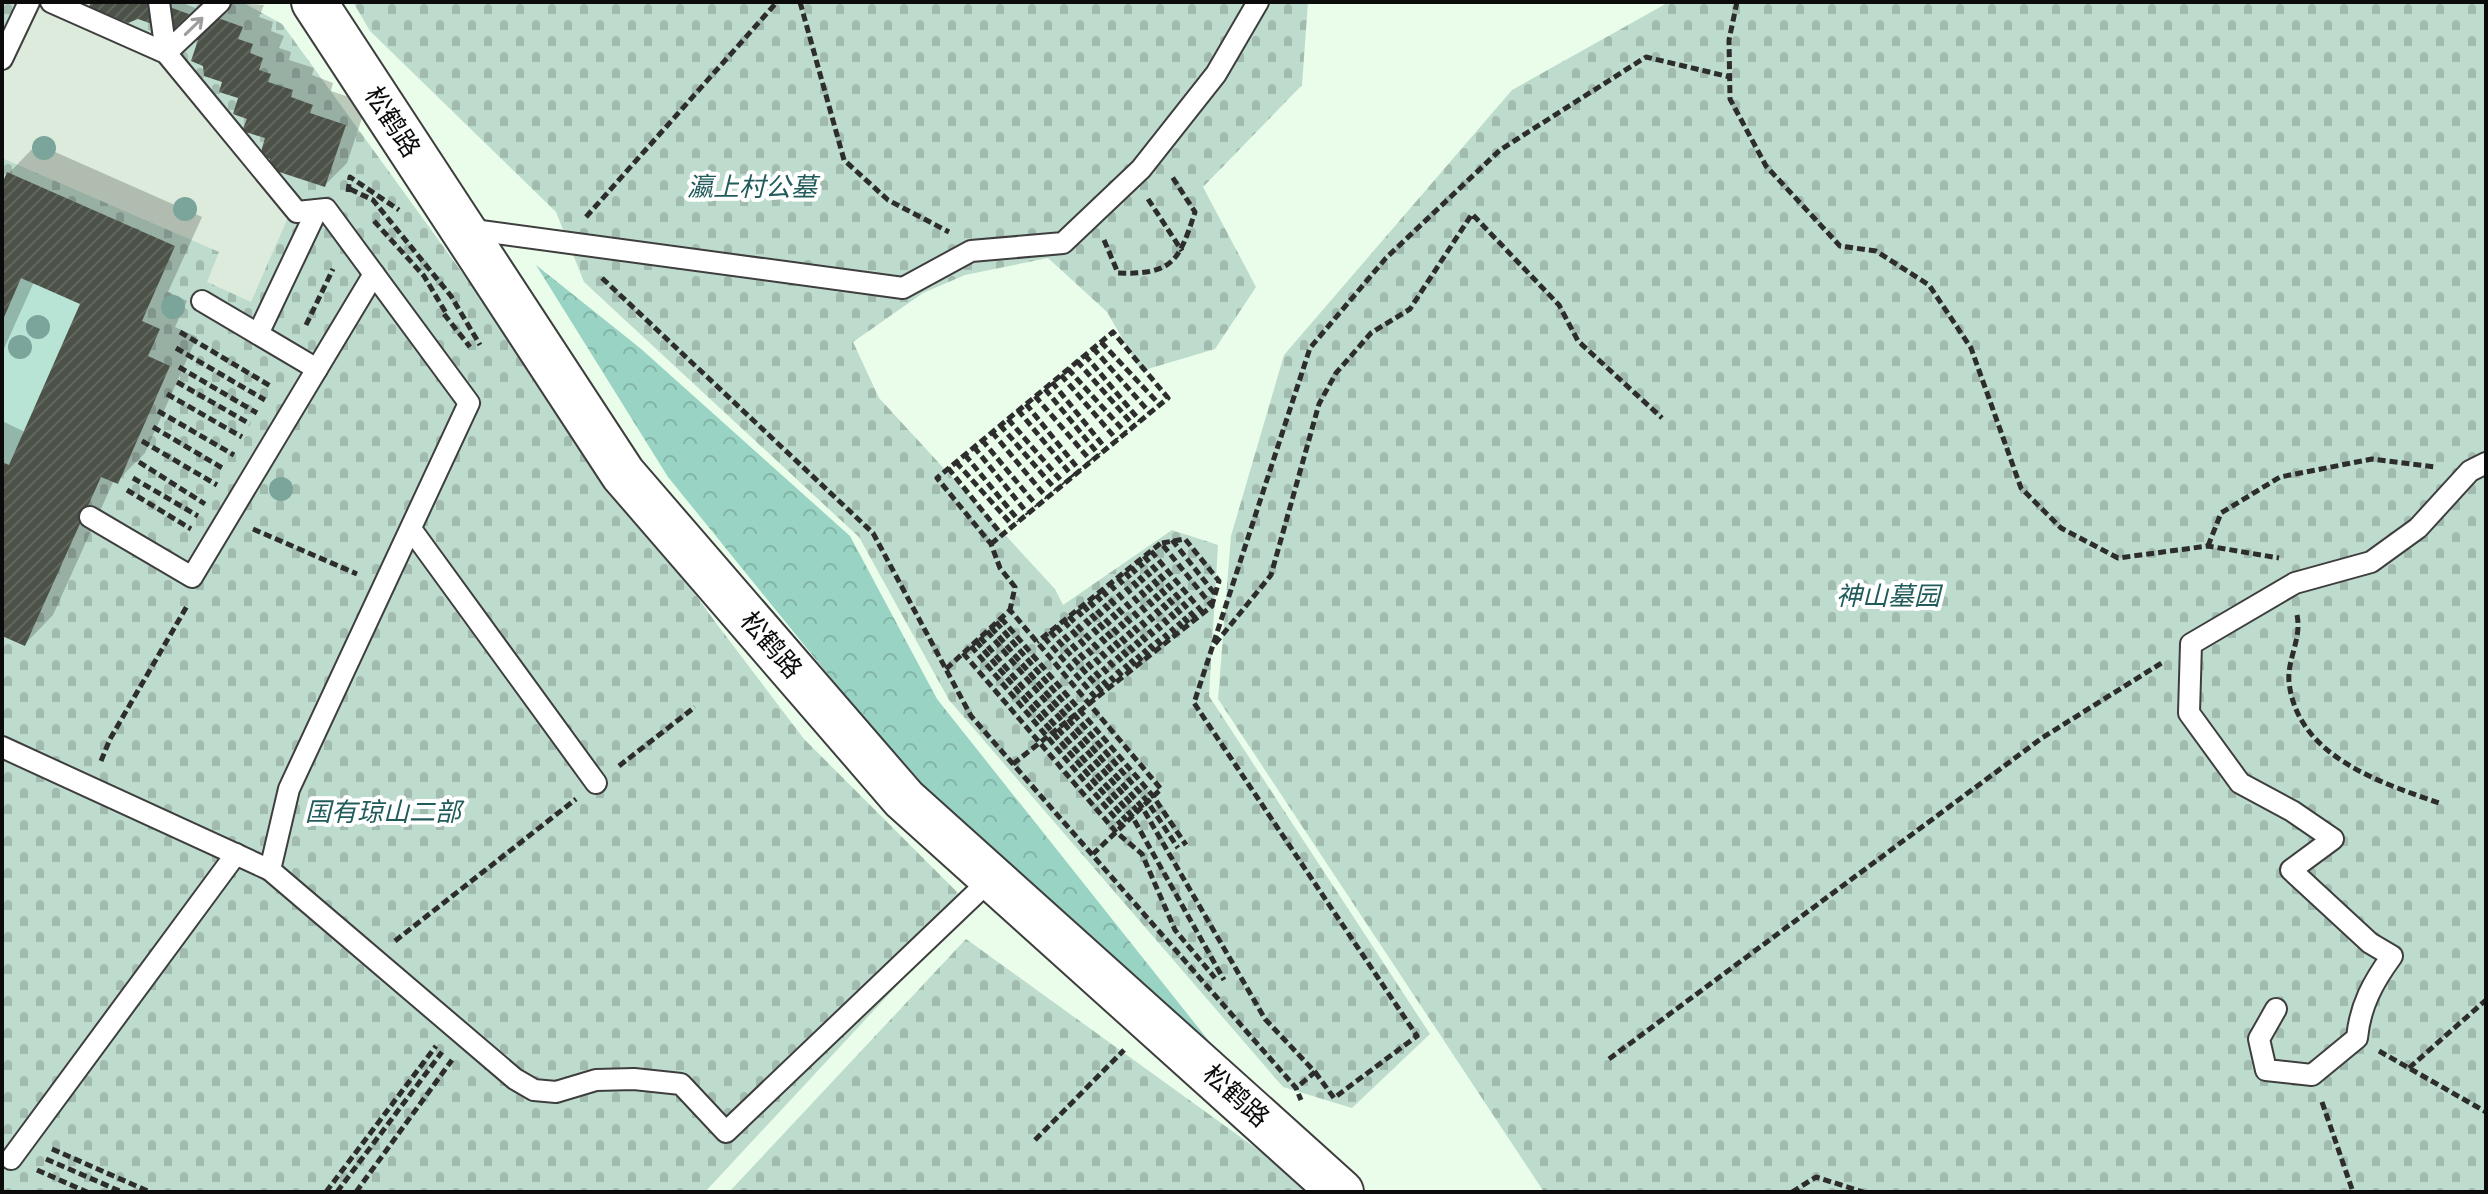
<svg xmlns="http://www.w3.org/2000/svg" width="2488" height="1194" font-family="Bitter,'Noto Sans SC',serif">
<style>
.forest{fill:url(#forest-crowns)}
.cemetery{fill:url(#cemetery-stones)}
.garden{fill:#b7e4d5}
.plaza{fill:#dcebdb}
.shadow{fill:#0003}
.building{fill:url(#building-hatch)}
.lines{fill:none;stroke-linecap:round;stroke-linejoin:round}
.service-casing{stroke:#3e3e3e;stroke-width:24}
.tertiary-casing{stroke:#3e3e3e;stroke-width:48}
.path{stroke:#2d2d2d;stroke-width:5;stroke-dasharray:8 4;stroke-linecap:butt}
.service{stroke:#fff;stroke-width:20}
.tertiary{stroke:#fff;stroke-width:44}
.tree{fill:#7ba49b}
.oneway{stroke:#9d9d9d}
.labels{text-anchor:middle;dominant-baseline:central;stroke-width:8;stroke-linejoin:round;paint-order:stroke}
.street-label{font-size:26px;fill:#0b0b0b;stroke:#fff}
.park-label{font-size:26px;font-style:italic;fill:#215c5b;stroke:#fff}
</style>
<defs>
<pattern id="forest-crowns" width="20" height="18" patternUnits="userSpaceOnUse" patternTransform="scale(2)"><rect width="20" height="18" fill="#98d3c4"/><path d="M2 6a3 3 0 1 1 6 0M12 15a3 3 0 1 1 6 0" fill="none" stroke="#82b4a7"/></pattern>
<pattern id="cemetery-stones" width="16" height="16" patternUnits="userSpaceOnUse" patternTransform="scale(2)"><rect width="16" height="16" fill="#bedccd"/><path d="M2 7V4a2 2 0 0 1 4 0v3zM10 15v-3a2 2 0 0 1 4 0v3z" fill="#a2bbaf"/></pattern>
<pattern id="building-hatch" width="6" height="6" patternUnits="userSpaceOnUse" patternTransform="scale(2)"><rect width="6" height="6" fill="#4c5248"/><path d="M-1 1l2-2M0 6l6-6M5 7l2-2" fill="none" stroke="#61665e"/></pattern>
</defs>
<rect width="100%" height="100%" fill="#eafdea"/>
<path class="forest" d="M536 265 640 348 850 536 937 699 1224 1060 921 789 668 477Z"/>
<g class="cemetery">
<path d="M2 2H242L282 24 716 623 804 739 971 906 705 1192H2Z"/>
<path d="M353 2H1308L1302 85 1203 187 1256 287 1215 349 1141 371 1107 312 1048 258 965 275 923 293 853 342 879 398 1055 589 1063 605 1172 530 1218 545 1209 696 1430 1034 1352 1108 1283 1087 949 700 859 537 584 282 556 212 370 31Z"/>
<path d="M1669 2H2486V1192H1544L1218 699 1231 536 1284 355 1512 90Z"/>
<path d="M966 939 1296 1177 1310 1192H729Z"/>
</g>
<path class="garden" d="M21 278 80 304 9 465 2 462V322Z"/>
<path class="plaza" d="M29 2H51L166 53 293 206 251 302 207 282 219 252 2 158V59Z"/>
<g class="shadow">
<path d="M93 2H180L211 14 223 2 264 5 259 17 273 22 271 31 284 36 279 48 291 52 289 60 314 68 312 75 333 83 331 91 367 103 347 163 325 185 272 158 268 137 249 117 240 97 224 80 201 39Z"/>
<path d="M37 144 202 217 168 292 187 301 175 327 197 337 145 453 117 481 114 480 53 615 25 644 2 633V421L25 432 83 303 34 282 2 353V189L9 173Z"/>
</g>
<g class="building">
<path d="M91 2H156L205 20 207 14 243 27 238 39 253 44 250 53 263 58 259 70 271 74 268 82 293 90 291 97 313 105 310 113 346 125 325 187 267 168 270 159 260 155 265 138 242 131 247 119 233 114 238 98 219 92 222 82 204 76 203 66 191 61 198 40 138 19 128 23 89 7Z"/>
<path d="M7 172 175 246 142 321 160 329 148 356 170 366 118 484 101 477 25 646 2 636V462L9 465 80 304 21 278 2 322V184Z"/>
</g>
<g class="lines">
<g class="service-casing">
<g id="service">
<path d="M51 2 166 53 297 212 326 209 469 403 289 789 270 870 515 1079 534 1090 556 1092 596 1080 634 1079 681 1084 726 1132 992 878"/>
<path d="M159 2 166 53 220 2"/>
<path d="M2 59 29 2"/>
<path d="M466 229 903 288 971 251 1063 243 1141 169 1216 74 1258 2"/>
<path d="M202 301 317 369"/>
<path d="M258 334 317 210"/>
<path d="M90 517 192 577 374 274"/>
<path d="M411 529 596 783"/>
<path d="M2 747 270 870"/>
<path d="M2276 1009 2259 1039 2266 1070 2312 1075 2357 1038C2360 1006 2373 982 2392 956L2370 943 2291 870 2333 839 2292 811 2240 783 2189 713 2191 644 2295 583 2371 562 2418 528 2470 471 2486 463"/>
<path d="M11 1159 236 854"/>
</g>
</g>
<g class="tertiary-casing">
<path id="tertiary" d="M314 2 623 474 904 799 1341 1192"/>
</g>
<g class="path">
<path d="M800 2 844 160 888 200 949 232"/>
<path d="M1737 2 1729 40 1730 99 1766 166 1840 246 1876 251 1929 285 1971 348 2021 488 2061 528 2118 558 2208 546 2279 558"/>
<path d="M350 189 373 200 451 296 480 345"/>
<path d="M348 192 350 177 399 210"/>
<path d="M1148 199 1182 251"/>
<path d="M586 217 777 2"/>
<path d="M374 221 424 276 446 313"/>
<path d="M1104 240 1118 273C1173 275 1179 261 1195 212L1171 175"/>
<path d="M602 278 873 533 971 716 1296 1088 1301 1100"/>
<path d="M444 314 470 347"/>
<path d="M306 325 333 269"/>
<path d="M180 332 272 387"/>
<path d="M1101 342 1160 405"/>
<path d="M176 348 265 400"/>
<path d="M1093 348 1150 413"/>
<path d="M1085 355 1140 421"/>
<path d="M1077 361 1134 426"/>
<path d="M179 367 257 413"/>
<path d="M1068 369 1126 433"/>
<path d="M1061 375 1117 440"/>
<path d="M177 382 250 424"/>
<path d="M1052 382 1106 449"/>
<path d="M1045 389 1099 455"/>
<path d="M167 394 242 437"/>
<path d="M1035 396 1091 461"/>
<path d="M1026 404 1080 471"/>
<path d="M1018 410 1073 477"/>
<path d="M158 411 234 455"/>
<path d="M1008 419 1064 484"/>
<path d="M1000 425 1056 490"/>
<path d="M153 427 224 469"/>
<path d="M992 432 1047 498"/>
<path d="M982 440 1037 506"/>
<path d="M142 441 217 485"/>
<path d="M974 447 1028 514"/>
<path d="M965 455 1019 521"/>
<path d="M139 462 205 504"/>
<path d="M956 462 1013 526"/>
<path d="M948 468 1002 535"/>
<path d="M133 478 198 516"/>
<path d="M127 490 191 529"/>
<path d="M253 529 357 574"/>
<path d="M1172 540 1215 594"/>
<path d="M1162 543 1185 539 1219 581 1212 605"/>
<path d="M991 544 1168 398 1113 332 937 478 991 544 1000 568 1015 587 1010 610"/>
<path d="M2208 546 2221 513 2280 477 2372 459 2436 467"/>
<path d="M1151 551 1203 613"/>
<path d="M1144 556 1196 619"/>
<path d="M1138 561 1189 624"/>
<path d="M1131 567 1183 628"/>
<path d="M1125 572 1176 634"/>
<path d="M1118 578 1169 640"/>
<path d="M1110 584 1162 646"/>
<path d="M1102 590 1155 651"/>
<path d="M1096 595 1149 656"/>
<path d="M1089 601 1142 661"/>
<path d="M1083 605 1136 666"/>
<path d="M1077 610 1130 671"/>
<path d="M2297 615C2302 639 2287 659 2289 682 2297 756 2379 782 2439 803"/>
<path d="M1069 616 1123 677"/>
<path d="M1001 618 1153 796 1186 845"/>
<path d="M1064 621 1115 682"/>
<path d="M996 622 1147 801 1178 848"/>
<path d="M1056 626 1109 688"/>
<path d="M991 627 1142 807 1265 1019 1315 1072 1296 1088"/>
<path d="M987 631 1137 811"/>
<path d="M1050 631 1103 693"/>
<path d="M980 637 1132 816 1224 980"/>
<path d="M1044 637 1096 698"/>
<path d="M976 641 1127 821"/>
<path d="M1215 644 1271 575 1319 404 1336 373 1371 333 1410 309 1472 214 1559 305 1578 341 1662 418"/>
<path d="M971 646 1122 826"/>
<path d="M963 653 1116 832 1142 854 1175 930 1215 978"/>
<path d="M946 669 1010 610 1161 789 1093 854"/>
<path d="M101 761 110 739 187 606"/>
<path d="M1013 764 1212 606 1161 543 1037 642"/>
<path d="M619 766 695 707"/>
<path d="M395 941 576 799"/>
<path d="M2379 1051 2486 1112"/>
<path d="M1609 1059 2042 738 2163 662"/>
<path d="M2409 1068 2486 1000"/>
<path d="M1315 1072 1334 1098 1417 1036 1194 703 1310 348 1386 258 1500 150 1646 57 1730 77"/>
<path d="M2322 1102 2353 1192"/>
<path d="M1035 1140 1124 1050"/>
<path d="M52 1149 150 1192"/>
<path d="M46 1159 122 1192"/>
<path d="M37 1170 87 1192"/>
<path d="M326 1192 436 1046"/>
<path d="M337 1192 442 1052"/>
<path d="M356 1192 452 1060"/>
<path d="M1792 1192 1816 1177 1863 1192"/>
</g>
<use href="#service" class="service"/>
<use href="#tertiary" class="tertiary"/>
</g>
<g class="tree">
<circle cx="44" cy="148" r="12"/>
<circle cx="185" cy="209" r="12"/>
<circle cx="173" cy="307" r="12"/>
<circle cx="38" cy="327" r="12"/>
<circle cx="20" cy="347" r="12"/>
<circle cx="281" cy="489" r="12"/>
</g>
<defs><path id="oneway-shaft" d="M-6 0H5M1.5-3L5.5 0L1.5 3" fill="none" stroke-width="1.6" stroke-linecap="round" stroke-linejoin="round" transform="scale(2)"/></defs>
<use class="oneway" href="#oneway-shaft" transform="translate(194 26) rotate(-44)"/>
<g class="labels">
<g class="street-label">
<text transform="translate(392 122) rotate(57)">松鹤路</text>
<text transform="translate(771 645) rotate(49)">松鹤路</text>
<text transform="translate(1236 1096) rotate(42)">松鹤路</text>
</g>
<g class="park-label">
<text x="752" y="187">瀛上村公墓</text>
<text x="1888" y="596">神山墓园</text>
<text x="383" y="812">国有琼山二部</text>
</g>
</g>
<rect width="2488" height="1194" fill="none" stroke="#0b0b0b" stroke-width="8"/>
</svg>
